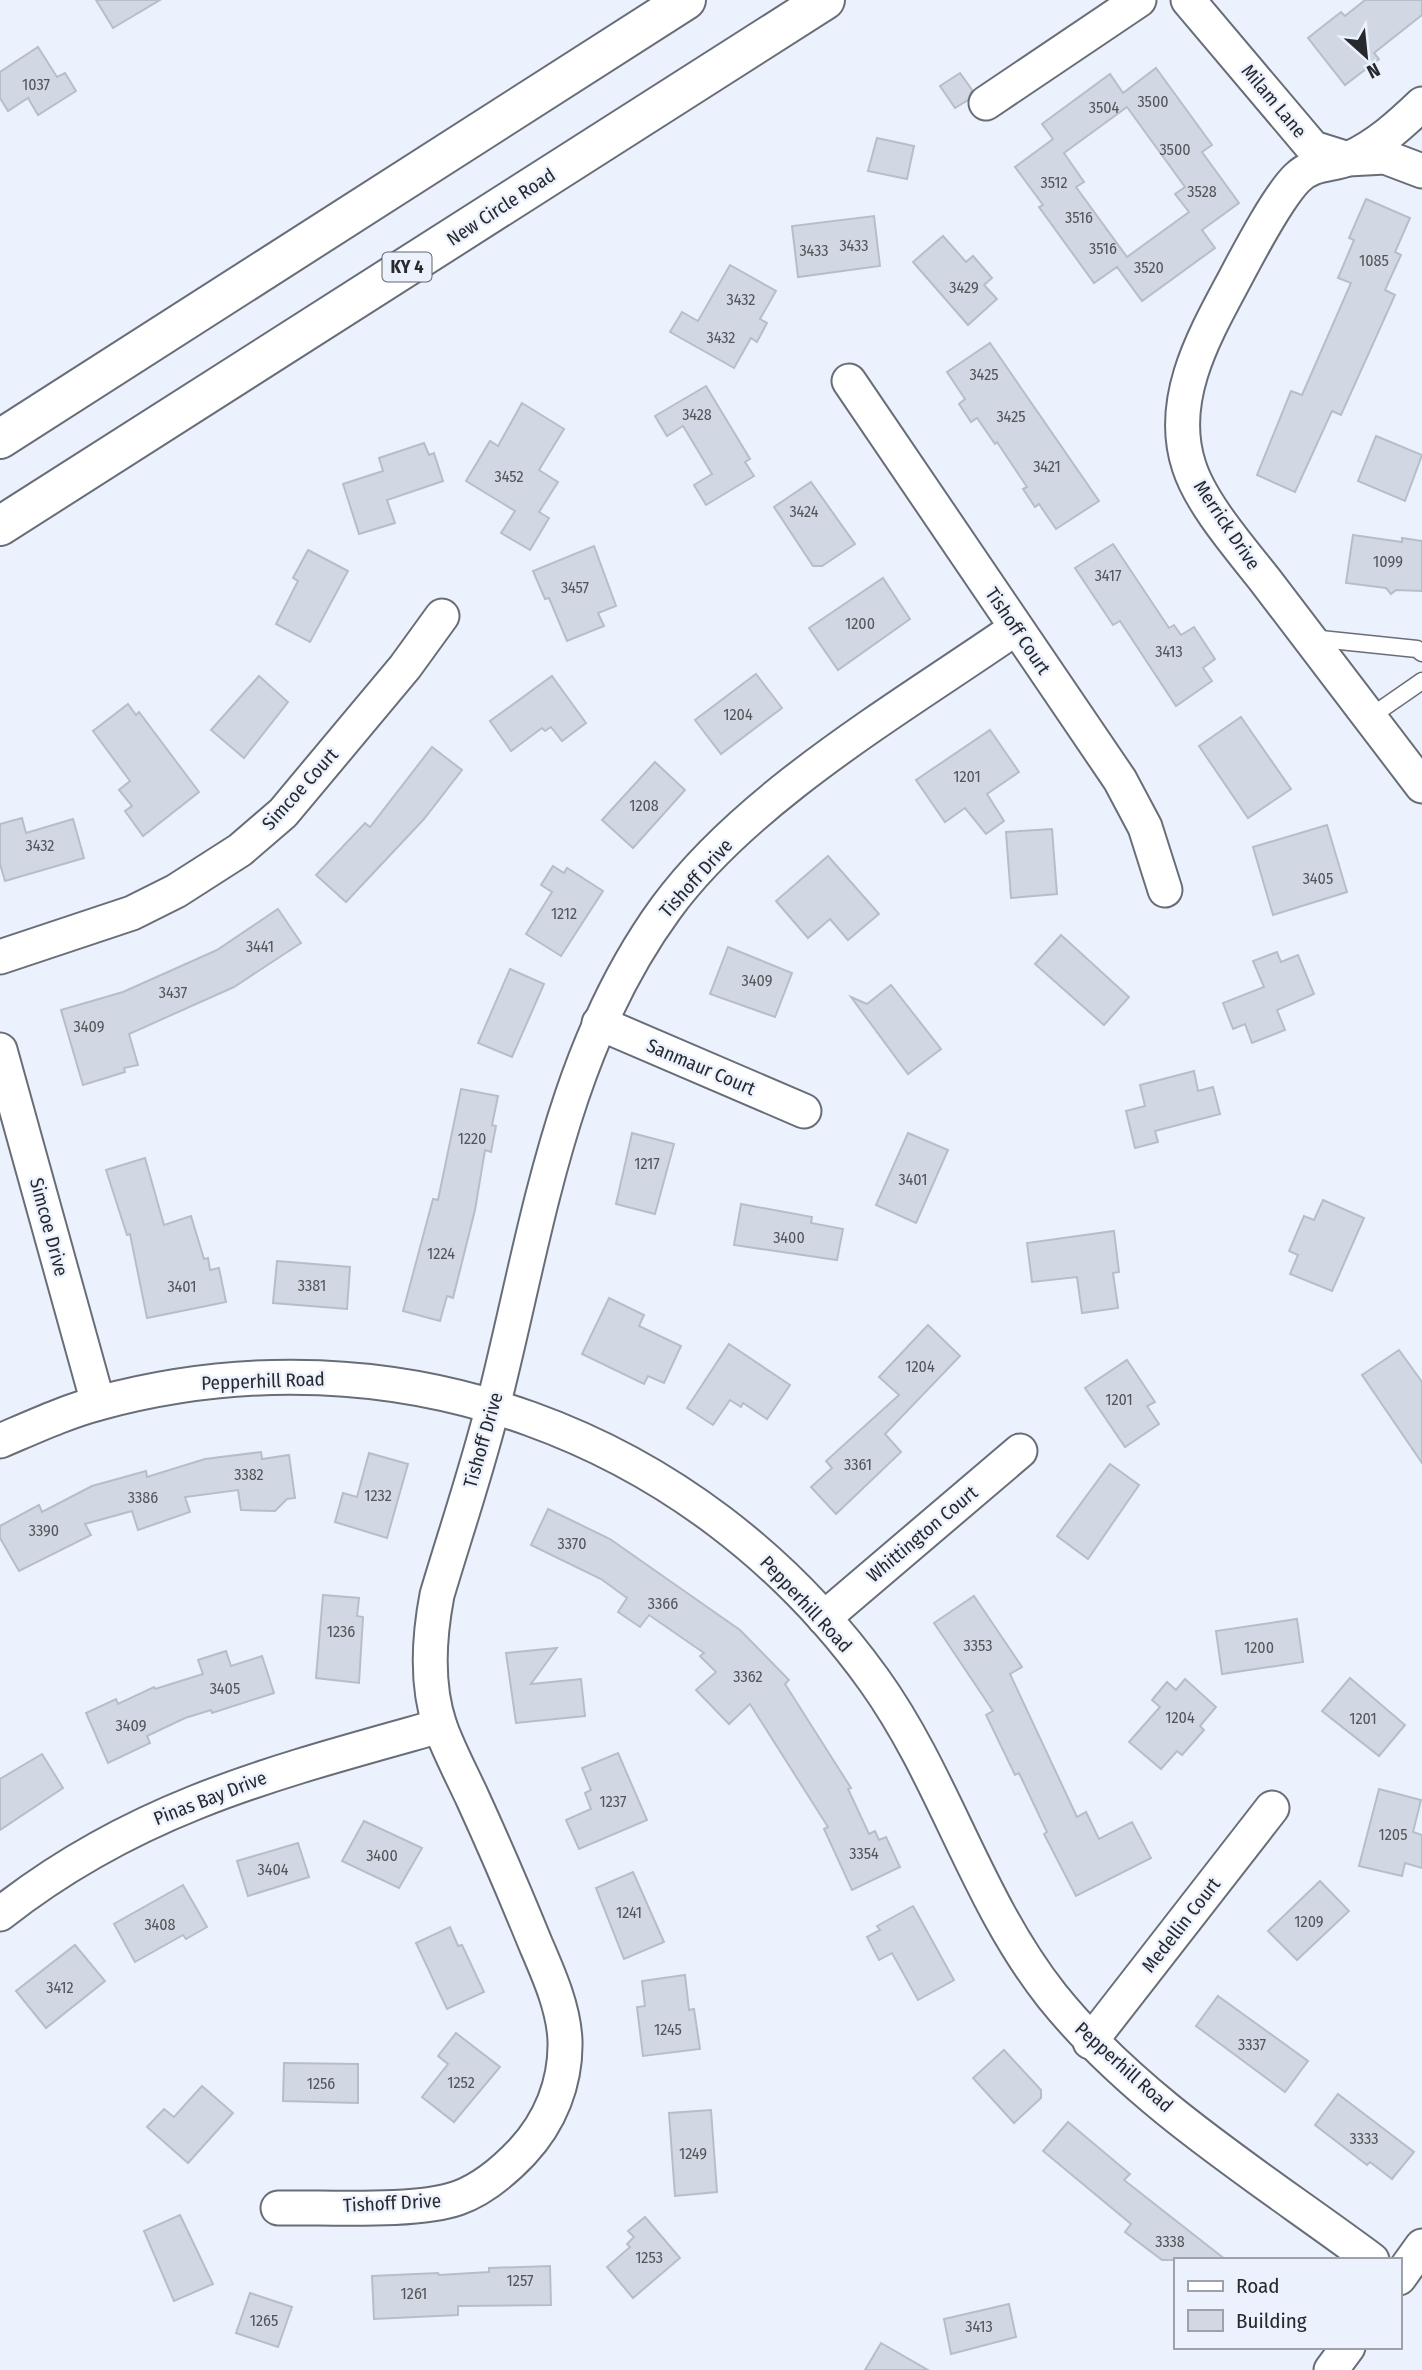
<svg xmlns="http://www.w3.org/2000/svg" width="1422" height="2370" font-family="'Fira Sans Condensed',sans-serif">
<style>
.building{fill:#d2d8e3;stroke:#b8bec8;stroke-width:2;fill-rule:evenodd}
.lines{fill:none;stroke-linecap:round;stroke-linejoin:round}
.service-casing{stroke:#686e77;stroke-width:19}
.minor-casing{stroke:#686e77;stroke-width:37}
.motorway-casing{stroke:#686e77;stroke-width:42}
.service{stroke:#fff;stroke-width:16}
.minor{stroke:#fff;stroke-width:33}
.motorway{stroke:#fff;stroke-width:38}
.labels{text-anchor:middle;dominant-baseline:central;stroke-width:5;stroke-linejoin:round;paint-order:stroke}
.number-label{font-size:16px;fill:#52555a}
.shield{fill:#ecf2fd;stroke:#62656b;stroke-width:2}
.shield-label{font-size:18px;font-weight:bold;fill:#27292d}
.street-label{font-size:19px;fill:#27292d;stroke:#ecf2fd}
</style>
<rect width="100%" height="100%" fill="#ecf2fd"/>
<g class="building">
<path d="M96 0H160L113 28Z"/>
<path d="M1365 0H1422V15L1374 53 1379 59 1345 85 1308 38 1341 12 1345 16Z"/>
<path d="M38 47 57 77 65 73 76 91 38 115 28 98 8 111 0 98V72Z"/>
<path d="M1156 68 1212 145 1202 152 1239 203 1202 230 1215 248 1142 301 1117 267 1094 283 1039 207 1043 205 1015 167 1053 139 1042 124 1110 74 1123 93ZM1127 107 1185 187 1175 194 1189 212 1127 257 1076 187 1084 182 1064 153Z"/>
<path d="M960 73 972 90 968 100 955 108 940 86Z"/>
<path d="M877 138 914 146 907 179 868 171Z"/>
<path d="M1366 199 1410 218 1395 252 1401 255 1385 290 1395 295 1341 415 1332 411 1295 492 1257 475 1291 391 1302 395 1351 283 1338 278 1354 240 1349 238Z"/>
<path d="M874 216 880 266 798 277 792 226Z"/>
<path d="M943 236 966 262 973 256 992 278 984 285 997 299 968 325 913 262Z"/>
<path d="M730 265 776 291 760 319 767 323 757 342 751 338 734 368 670 332 682 312 698 321Z"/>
<path d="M990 343 1099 501 1056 529 1039 504 1035 507 1023 489 1027 487 997 442 995 444 977 418 971 422 959 404 965 399 947 372Z"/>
<path d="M706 386 750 459 745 462 754 476 706 505 694 485 712 474 683 426 667 436 655 416Z"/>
<path d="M522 403 564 429 539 470 558 482 539 512 549 518 530 550 501 533 515 511 466 481 490 441 498 446Z"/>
<path d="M1376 436 1422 455 1405 501 1358 481Z"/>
<path d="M424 443 429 455 434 453 443 481 387 500 395 523 359 534 343 484 383 471 379 458Z"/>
<path d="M811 482 855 544 822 566H813L774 507Z"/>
<path d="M1353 535 1402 542V538L1422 541V591L1396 590 1391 594 1386 588 1346 583Z"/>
<path d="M1113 544 1169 628 1174 625 1181 635 1194 627 1215 659 1203 668 1212 681 1176 706 1120 621 1113 625 1075 568Z"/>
<path d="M594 546 616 606 598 613 604 626 567 641 549 598 545 599 533 571Z"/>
<path d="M308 550 348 571 310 642 276 624 298 581 293 578Z"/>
<path d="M883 578 910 619 838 670 809 628Z"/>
<path d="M756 674 782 708 721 754 695 720Z"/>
<path d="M259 676 288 702 244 758 211 730Z"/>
<path d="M552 676 586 723 562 741 551 727 545 731 542 728 511 751 490 721Z"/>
<path d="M128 704 136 715 139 712 199 792 143 836 125 811 132 806 119 790 130 781 93 731Z"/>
<path d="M1241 717 1291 789 1248 818 1199 746Z"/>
<path d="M990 730 1019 772 987 794 1004 821 986 834 965 808 945 822 916 780Z"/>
<path d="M432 747 462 770 424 819 346 902 316 875 365 823 370 827Z"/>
<path d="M655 762 685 790 633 848 602 820Z"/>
<path d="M22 818 26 833 73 819 84 858 5 881 0 864V824Z"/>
<path d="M1327 825 1347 892 1273 915 1253 847Z"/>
<path d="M1052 829 1057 894 1011 898 1006 832Z"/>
<path d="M828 856 879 914 848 940 830 919 808 938 776 901Z"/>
<path d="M553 866 564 873 567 868 603 891 561 956 526 934 552 892 541 885Z"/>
<path d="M278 909 301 943 234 987 129 1034 138 1065 124 1068 125 1072 83 1085 61 1010 123 992 217 950Z"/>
<path d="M1061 935 1129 997 1104 1025 1035 964Z"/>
<path d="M728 947 792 973 775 1017 710 994Z"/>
<path d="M1277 952 1281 962 1298 955 1314 994 1277 1010 1285 1030 1252 1043 1245 1024 1233 1029 1223 1003 1264 987 1253 961Z"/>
<path d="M510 969 544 984 512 1057 478 1043Z"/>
<path d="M891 985 941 1049 908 1074 851 997 867 1004Z"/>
<path d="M1194 1071 1198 1091 1213 1087 1220 1114 1155 1131 1158 1142 1135 1148 1126 1111 1145 1106 1140 1085Z"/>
<path d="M461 1089 498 1096 492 1125 496 1126 491 1152 485 1150 475 1210 453 1298 447 1296 440 1321 403 1311 433 1199 438 1200Z"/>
<path d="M632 1133 674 1144 655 1214 616 1204Z"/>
<path d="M908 1133 948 1150 916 1223 876 1205Z"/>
<path d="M145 1158 164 1225 191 1216 204 1259 208 1258 210 1270 219 1268 226 1302 147 1318 130 1234 127 1235 106 1170Z"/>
<path d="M1323 1200 1364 1218 1332 1291 1290 1274 1298 1255 1289 1251 1304 1216 1314 1220Z"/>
<path d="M741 1204 812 1217 811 1223 843 1229 837 1260 734 1245Z"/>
<path d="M1114 1231 1119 1272 1113 1273 1118 1308 1082 1313 1077 1277 1032 1282 1027 1243Z"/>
<path d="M277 1261 350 1267 347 1309 273 1303Z"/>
<path d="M609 1298 644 1315 639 1326 681 1346 664 1383 648 1376 644 1384 582 1354Z"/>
<path d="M928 1325 960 1356 885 1434 901 1452 836 1514 811 1487 832 1468 826 1461 899 1395 879 1377Z"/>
<path d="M729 1344 790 1385 767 1419 743 1403 741 1407 730 1400 713 1425 687 1408Z"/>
<path d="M1399 1350 1422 1382V1463L1362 1375Z"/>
<path d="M1127 1360 1155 1402 1147 1406 1159 1424 1125 1447 1085 1388Z"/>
<path d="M261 1452 262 1459 289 1455 295 1498 287 1499 275 1511 241 1510 238 1490 185 1497 190 1512 138 1530 132 1511 85 1524 91 1535 19 1571 0 1538V1526L39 1505 42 1512 92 1486 146 1471 147 1477 205 1459Z"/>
<path d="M369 1453 408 1464 387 1538 335 1522 343 1493 357 1497Z"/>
<path d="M1110 1464 1139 1485 1088 1559 1057 1536Z"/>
<path d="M548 1509 610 1539 740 1630 789 1680 785 1684 851 1788 848 1789 869 1834 875 1831 879 1840 886 1837 900 1867 852 1890 824 1829 828 1827 750 1704 729 1724 696 1690 716 1672 700 1656 704 1653 649 1615 640 1627 618 1612 627 1598 601 1579 531 1545Z"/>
<path d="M323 1595 359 1598 357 1616 363 1617 359 1683 316 1678Z"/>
<path d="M974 1596 1022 1667 1010 1674 1077 1817 1086 1812 1099 1839 1132 1822 1151 1858 1076 1896 1044 1834 1047 1832 1019 1773 1015 1775 986 1715 993 1711 934 1623Z"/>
<path d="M1297 1619 1303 1662 1222 1674 1216 1631Z"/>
<path d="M557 1648 531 1684 581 1679 585 1716 516 1723 506 1653Z"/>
<path d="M226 1651 231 1666 262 1656 274 1693 212 1713 211 1710 185 1718 147 1736 150 1743 108 1763 86 1713 116 1699 118 1704 154 1687 155 1689 203 1674 198 1660Z"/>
<path d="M1350 1678 1405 1725 1379 1756 1322 1711Z"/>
<path d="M1185 1679 1216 1707 1200 1726 1204 1730 1182 1755 1177 1751 1161 1769 1129 1742 1160 1707 1152 1700 1167 1682 1176 1690Z"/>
<path d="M618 1753 647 1820 579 1849 566 1820 591 1809 585 1793 591 1790 582 1768Z"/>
<path d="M42 1754 63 1788 0 1830V1779Z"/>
<path d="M1379 1789 1421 1800 1413 1832 1422 1835V1868L1405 1863 1402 1876 1359 1866Z"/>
<path d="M364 1821 422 1848 399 1888 342 1861Z"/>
<path d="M298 1843 309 1877 248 1896 237 1861Z"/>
<path d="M633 1872 664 1942 624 1959 596 1888Z"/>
<path d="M1320 1881 1349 1911 1297 1960 1268 1931Z"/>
<path d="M183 1885 207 1927 186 1939 183 1935 135 1962 114 1924Z"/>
<path d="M913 1906 954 1980 918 2000 892 1953 879 1960 867 1937 880 1930 877 1926Z"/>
<path d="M450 1927 458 1946 462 1945 484 1992 447 2009 416 1943Z"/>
<path d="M75 1945 105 1981 46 2028 16 1991Z"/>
<path d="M685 1975 689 2010 694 2009 700 2049 643 2056 637 2007 645 2006 642 1981Z"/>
<path d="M1218 1996 1308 2061 1285 2092 1196 2026Z"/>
<path d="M456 2033 500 2067 454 2122 422 2097 448 2064 438 2056Z"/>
<path d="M1004 2050 1041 2090V2098L1014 2123 973 2078Z"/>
<path d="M284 2063 358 2064V2103L283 2101Z"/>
<path d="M202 2086 233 2113 188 2163 147 2127 164 2109 174 2117Z"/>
<path d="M1338 2094 1414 2152 1392 2179 1370 2162 1367 2165 1315 2125Z"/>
<path d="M711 2110 717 2192 675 2196 669 2113Z"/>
<path d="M1068 2122 1130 2174 1124 2180 1226 2260H1162L1125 2232 1131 2224 1043 2151Z"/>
<path d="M180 2215 213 2284 174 2301 144 2231Z"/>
<path d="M645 2217 680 2258 633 2298 607 2267 630 2247 627 2244 634 2237 628 2231Z"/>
<path d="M550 2266 551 2305 458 2306V2315L374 2319 372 2276 438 2273 439 2275 489 2272V2268Z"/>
<path d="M250 2293 292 2307 278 2347 236 2333Z"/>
<path d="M1009 2304 1016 2337 951 2354 944 2319Z"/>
<path d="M881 2343 928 2370H865Z"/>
</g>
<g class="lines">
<g class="service-casing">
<g id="service">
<path d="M1311 638 1417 649 1422 653"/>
<path d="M1370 717 1422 681"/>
</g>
</g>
<g class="minor-casing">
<g id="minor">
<path d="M1188 0 1313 148 1348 159 1385 157 1422 171"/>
<path d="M986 103 1139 0"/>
<path d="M1422 104C1400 125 1378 145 1350 158 1332 166 1313 162 1297 178 1276 199 1246 258 1231 286 1202 340 1168 402 1189 466 1201 504 1240 548 1265 580 1317 649 1370 717 1422 786"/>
<path d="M849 381 1120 780 1145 827 1165 890"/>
<path d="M0 957 132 913 176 891 240 850 283 813 405 667 442 616"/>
<path d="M599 1023 804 1111"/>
<path d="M0 1050 98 1403"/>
<path d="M0 1441C33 1427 65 1412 99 1403 394 1323 696 1433 874 1680 945 1779 976 1900 1052 1996 1137 2102 1263 2179 1372 2260"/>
<path d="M824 1618 1020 1451"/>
<path d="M0 1914C137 1806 276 1772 440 1726"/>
<path d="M1090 2042 1272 1808"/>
<path d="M278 2208C326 2207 416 2213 458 2198 483 2189 504 2171 522 2152 550 2122 566 2083 565 2041 564 2009 549 1975 536 1945 516 1896 495 1847 473 1799 462 1775 449 1751 440 1726 426 1685 429 1637 437 1595 456 1531 478 1467 494 1402 537 1232 560 1053 666 908 748 796 902 707 1016 628"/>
<path d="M1399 2278 1422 2246"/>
<path d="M1331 2370 1348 2347"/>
</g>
</g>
<g class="motorway-casing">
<g id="motorway">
<path d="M0 439 686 0"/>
<path d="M0 526 825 0"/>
</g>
</g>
<use href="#service" class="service"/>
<use href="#minor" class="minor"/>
<use href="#motorway" class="motorway"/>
</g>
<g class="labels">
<g class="number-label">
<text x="36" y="84">1037</text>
<text x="1153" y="101">3500</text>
<text x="1104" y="107">3504</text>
<text x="1175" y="149">3500</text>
<text x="1054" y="182">3512</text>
<text x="1202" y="191">3528</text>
<text x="1079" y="217">3516</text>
<text x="854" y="245">3433</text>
<text x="1103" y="248">3516</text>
<text x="814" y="250">3433</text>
<text x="1374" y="260">1085</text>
<text x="1149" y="267">3520</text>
<text x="964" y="287">3429</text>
<text x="741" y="299">3432</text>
<text x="721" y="337">3432</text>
<text x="984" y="374">3425</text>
<text x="697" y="414">3428</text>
<text x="1011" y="416">3425</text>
<text x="1047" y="466">3421</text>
<text x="509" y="476">3452</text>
<text x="804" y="511">3424</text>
<text x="1388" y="561">1099</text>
<text x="1108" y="575">3417</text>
<text x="575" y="587">3457</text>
<text x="860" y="623">1200</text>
<text x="1169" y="651">3413</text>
<text x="738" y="714">1204</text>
<text x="967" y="776">1201</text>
<text x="644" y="805">1208</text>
<text x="40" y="845">3432</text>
<text x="1318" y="878">3405</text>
<text x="564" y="913">1212</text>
<text x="260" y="946">3441</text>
<text x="757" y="980">3409</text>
<text x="173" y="992">3437</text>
<text x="89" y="1026">3409</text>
<text x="472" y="1138">1220</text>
<text x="647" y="1163">1217</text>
<text x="913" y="1179">3401</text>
<text x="789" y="1237">3400</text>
<text x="441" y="1253">1224</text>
<text x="312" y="1285">3381</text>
<text x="182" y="1286">3401</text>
<text x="920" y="1366">1204</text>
<text x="1119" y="1399">1201</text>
<text x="858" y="1464">3361</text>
<text x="249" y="1474">3382</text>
<text x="378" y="1495">1232</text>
<text x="143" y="1497">3386</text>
<text x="44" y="1530">3390</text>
<text x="572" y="1543">3370</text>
<text x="663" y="1603">3366</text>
<text x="341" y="1631">1236</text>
<text x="978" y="1645">3353</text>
<text x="1259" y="1647">1200</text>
<text x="748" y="1676">3362</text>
<text x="225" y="1688">3405</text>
<text x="1180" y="1717">1204</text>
<text x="1363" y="1718">1201</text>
<text x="131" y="1725">3409</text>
<text x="613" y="1801">1237</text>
<text x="1393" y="1834">1205</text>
<text x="864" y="1853">3354</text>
<text x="382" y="1855">3400</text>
<text x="273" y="1869">3404</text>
<text x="629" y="1912">1241</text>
<text x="1309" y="1921">1209</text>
<text x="160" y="1924">3408</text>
<text x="60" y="1987">3412</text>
<text x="668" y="2029">1245</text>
<text x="1252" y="2044">3337</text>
<text x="461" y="2082">1252</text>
<text x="321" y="2083">1256</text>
<text x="1364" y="2138">3333</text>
<text x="693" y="2153">1249</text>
<text x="1170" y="2241">3338</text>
<text x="649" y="2257">1253</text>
<text x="520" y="2280">1257</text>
<text x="414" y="2293">1261</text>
<text x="264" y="2320">1265</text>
<text x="979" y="2326">3413</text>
</g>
<rect class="shield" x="382.5" y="252.5" width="49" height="29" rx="5"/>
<g class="shield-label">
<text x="407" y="267">KY 4</text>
</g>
<g class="street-label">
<text transform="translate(1274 101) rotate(50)">Milam Lane</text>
<text transform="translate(501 207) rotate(-33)">New Circle Road</text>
<text transform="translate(1227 525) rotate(56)">Merrick Drive</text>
<text transform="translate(1018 631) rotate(56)">Tishoff Court</text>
<text transform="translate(300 789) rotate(-48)">Simcoe Court</text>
<text transform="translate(696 878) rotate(-48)">Tishoff Drive</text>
<text transform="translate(701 1067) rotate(23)">Sanmaur Court</text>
<text transform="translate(49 1227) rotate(75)">Simcoe Drive</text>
<text transform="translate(263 1381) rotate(-2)">Pepperhill Road</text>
<text transform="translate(483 1440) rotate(-74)">Tishoff Drive</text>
<text transform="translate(922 1534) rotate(-40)">Whittington Court</text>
<text transform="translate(806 1604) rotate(47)">Pepperhill Road</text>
<text transform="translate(210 1798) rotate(-21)">Pinas Bay Drive</text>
<text transform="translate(1181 1925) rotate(-52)">Medellin Court</text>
<text transform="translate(1124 2067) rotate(42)">Pepperhill Road</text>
<text transform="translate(392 2203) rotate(-3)">Tishoff Drive</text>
</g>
</g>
<rect x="1174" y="2258" width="228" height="91" fill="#ecf2fd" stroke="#9da2aa" stroke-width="2"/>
<rect x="1188" y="2281" width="35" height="10" fill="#ffffff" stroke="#9da2aa" stroke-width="2"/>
<text x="1236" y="2293" font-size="21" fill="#27292d">Road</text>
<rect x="1188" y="2310" width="35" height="21" fill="#d2d8e3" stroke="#9da2aa" stroke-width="2"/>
<text x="1236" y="2328" font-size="21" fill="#27292d">Building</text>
<g transform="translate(1366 56) rotate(153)" stroke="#ecf2fd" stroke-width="5" paint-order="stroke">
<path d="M0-5L12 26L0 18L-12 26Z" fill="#27292d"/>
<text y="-10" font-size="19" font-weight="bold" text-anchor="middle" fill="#27292d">N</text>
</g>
</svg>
